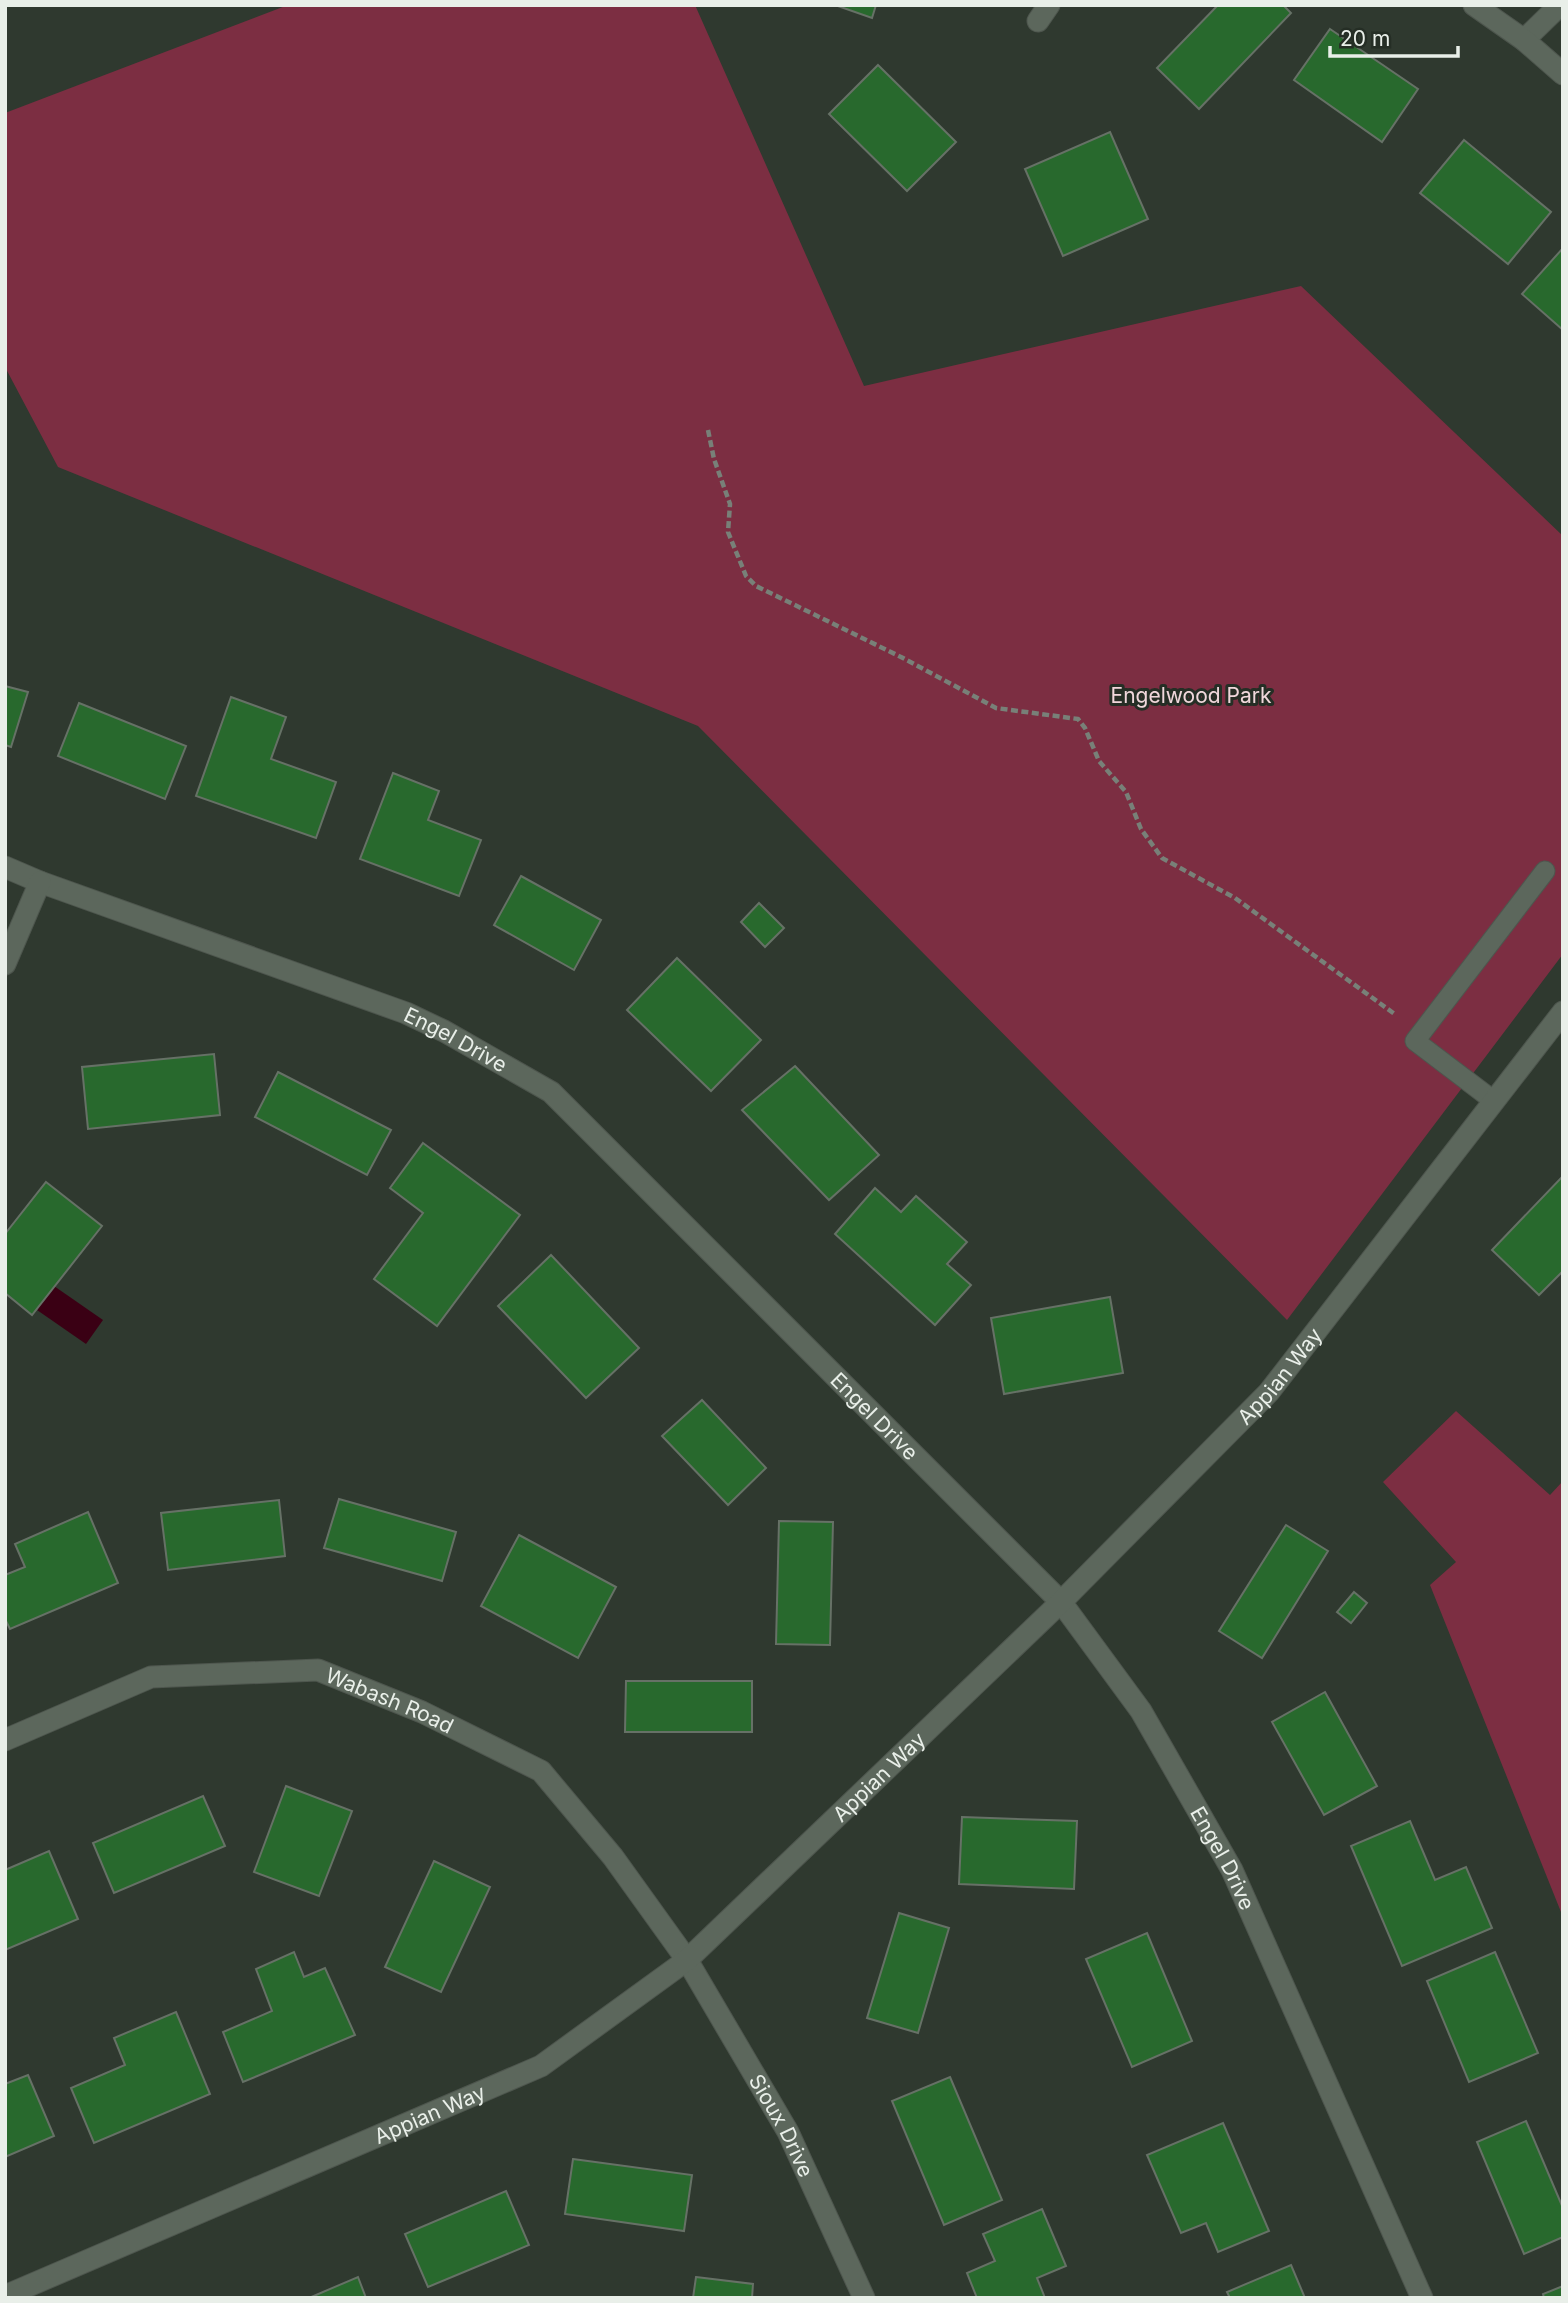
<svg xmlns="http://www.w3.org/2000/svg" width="1568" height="2303" font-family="Inter,sans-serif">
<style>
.green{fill:#7c2e42}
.water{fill:#3a0014}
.building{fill:#28692d;stroke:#667166;stroke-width:2}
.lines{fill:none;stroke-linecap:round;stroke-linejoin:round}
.service-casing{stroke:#4e564e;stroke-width:21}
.minor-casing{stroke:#4e564e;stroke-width:23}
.tertiary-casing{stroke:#4e564e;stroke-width:23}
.path{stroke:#788078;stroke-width:4.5;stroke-dasharray:7 3.5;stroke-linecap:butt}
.service{stroke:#5c675c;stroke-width:19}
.minor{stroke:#5c675c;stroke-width:21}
.tertiary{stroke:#5c675c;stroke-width:21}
.labels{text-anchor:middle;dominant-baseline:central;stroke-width:6;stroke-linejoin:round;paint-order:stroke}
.park-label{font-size:21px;fill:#f0d7db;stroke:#252e25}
.street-label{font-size:21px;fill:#e9efe9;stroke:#252e25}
</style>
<rect width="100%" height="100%" fill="#2f392f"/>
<g class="green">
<path d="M288 5H695L864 386 1301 286 1563 536V954L1287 1320 698 726 58 467 5 367V113Z"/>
<path d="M1456 1411 1550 1495 1563 1481V1917L1430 1585 1456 1562 1383 1482Z"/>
</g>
<path class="water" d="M54 1286 103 1320 86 1344 37 1310Z"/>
<g class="building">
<path d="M835 5H876L872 18Z"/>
<path d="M1218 5H1283L1291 13 1199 109 1157 68Z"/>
<path d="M1330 29 1418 89 1382 142 1294 80Z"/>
<path d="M878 65 956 142 907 191 829 114Z"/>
<path d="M1110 132 1148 219 1063 256 1025 169Z"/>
<path d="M1464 140 1551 212 1508 264 1420 193Z"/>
<path d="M1563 248V330L1522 294Z"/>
<path d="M5 686 28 692 11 747 5 745Z"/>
<path d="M231 697 286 717 271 759 336 782 316 838 196 796Z"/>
<path d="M79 703 186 746 165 799 58 756Z"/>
<path d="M393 773 439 791 428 820 481 840 459 896 360 859Z"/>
<path d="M521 876 601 920 574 970 494 925Z"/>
<path d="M759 903 784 928 765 947 741 922Z"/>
<path d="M677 958 761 1040 711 1091 627 1010Z"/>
<path d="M214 1054 220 1115 88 1129 82 1067Z"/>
<path d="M795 1066 879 1155 829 1200 742 1110Z"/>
<path d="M278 1072 391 1130 367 1175 255 1117Z"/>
<path d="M423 1143 520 1215 437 1326 374 1279 423 1213 390 1188Z"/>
<path d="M1563 1176V1271L1539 1295 1492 1250Z"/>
<path d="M46 1182 102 1226 32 1315 5 1293V1234Z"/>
<path d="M875 1188 901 1212 916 1196 967 1242 947 1264 971 1285 935 1325 835 1234Z"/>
<path d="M551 1255 639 1348 586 1398 498 1306Z"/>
<path d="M1110 1297 1123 1373 1004 1394 991 1318Z"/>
<path d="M702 1400 766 1468 728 1505 662 1436Z"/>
<path d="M339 1499 456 1532 442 1581 324 1548Z"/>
<path d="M279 1500 285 1556 168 1570 161 1513Z"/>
<path d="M88 1512 118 1583 10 1629 5 1619V1575L25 1567 15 1544Z"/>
<path d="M779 1521 833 1522 830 1645 776 1644Z"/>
<path d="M1286 1525 1328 1551 1262 1658 1219 1631Z"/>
<path d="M519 1535 616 1587 578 1658 481 1606Z"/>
<path d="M1354 1592 1367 1603 1351 1623 1337 1612Z"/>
<path d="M626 1681H752V1732H625Z"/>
<path d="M1325 1692 1377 1786 1324 1815 1272 1722Z"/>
<path d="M286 1786 352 1811 319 1896 254 1872Z"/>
<path d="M203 1796 225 1846 114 1893 93 1843Z"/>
<path d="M962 1817 1077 1821 1074 1889 959 1884Z"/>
<path d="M1410 1821 1435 1880 1466 1867 1492 1928 1402 1966 1351 1846Z"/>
<path d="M49 1851 78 1919 5 1950V1870Z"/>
<path d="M434 1861 490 1887 441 1992 385 1967Z"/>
<path d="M899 1913 949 1928 918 2033 867 2018Z"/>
<path d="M1147 1933 1192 2041 1132 2067 1086 1959Z"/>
<path d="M294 1952 304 1977 325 1968 355 2035 243 2082 223 2032 272 2011 256 1969Z"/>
<path d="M1495 1952 1538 2053 1469 2082 1427 1981Z"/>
<path d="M176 2012 210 2094 94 2143 71 2088 125 2065 114 2038Z"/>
<path d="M28 2075 54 2136 5 2157V2084Z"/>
<path d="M950 2077 1002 2200 944 2225 892 2101Z"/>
<path d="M1526 2121 1563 2208V2237L1524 2254 1477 2142Z"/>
<path d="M1223 2123 1269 2231 1218 2252 1206 2223 1181 2233 1147 2155Z"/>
<path d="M573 2159 692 2175 684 2231 565 2214Z"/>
<path d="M506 2191 529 2245 428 2287 405 2234Z"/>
<path d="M1042 2209 1066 2266 1037 2278 1045 2298H977L967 2273 995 2261 983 2234Z"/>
<path d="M1291 2265 1305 2298H1230L1227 2292Z"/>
<path d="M358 2277 366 2298H309Z"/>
<path d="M696 2277 753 2284 752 2298H693Z"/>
<path d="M1563 2286V2298H1544L1543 2294Z"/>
</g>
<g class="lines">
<g class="service-casing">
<path id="service" d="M1494 1101 1415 1041 1545 871"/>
</g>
<g class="minor-casing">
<g id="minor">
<path d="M1038 21 1049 5"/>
<path d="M1524 40 1560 5"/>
<path id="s1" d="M5 867 40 882 406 1013 444 1031 551 1092 1061 1602 1141 1711 1232 1870 1422 2298"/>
<path d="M5 964 40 882"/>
<path id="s2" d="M5 1740 151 1677 318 1670 422 1712 541 1771 613 1857 687 1960 788 2132 864 2298"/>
<path id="s3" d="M5 2296 541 2066 687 1960 1061 1602 1269 1392 1563 1012"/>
</g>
</g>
<g class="tertiary-casing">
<path id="tertiary" d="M1474 5 1524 40 1563 74"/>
</g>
<path class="path" d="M708 430 714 459 730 504 728 532 746 576 756 586 901 657 996 708 1078 719 1085 728 1099 761 1126 792 1141 829 1162 858 1235 898 1396 1015"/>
<use href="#service" class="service"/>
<use href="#minor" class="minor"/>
<use href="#tertiary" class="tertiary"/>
</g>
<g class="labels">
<g class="park-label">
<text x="1191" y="695">Engelwood Park</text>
</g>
<g class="street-label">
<text stroke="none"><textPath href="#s1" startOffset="483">Engel Drive</textPath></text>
<text stroke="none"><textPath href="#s3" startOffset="1596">Appian Way</textPath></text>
<text stroke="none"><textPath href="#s1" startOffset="1050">Engel Drive</textPath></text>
<text stroke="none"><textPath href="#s2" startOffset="404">Wabash Road</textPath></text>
<text stroke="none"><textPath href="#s3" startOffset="1029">Appian Way</textPath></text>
<text stroke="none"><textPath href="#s1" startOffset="1617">Engel Drive</textPath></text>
<text stroke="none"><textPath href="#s3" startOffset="462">Appian Way</textPath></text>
<text stroke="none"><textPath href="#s2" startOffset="1001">Sioux Drive</textPath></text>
</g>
</g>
<rect width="1568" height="2303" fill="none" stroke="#e9efe9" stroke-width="14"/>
<path d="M1330 46v10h128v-10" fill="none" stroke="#e9efe9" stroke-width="3.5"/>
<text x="1340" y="46" font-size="21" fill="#e9efe9" stroke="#252e25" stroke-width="5" paint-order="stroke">20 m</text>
</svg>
